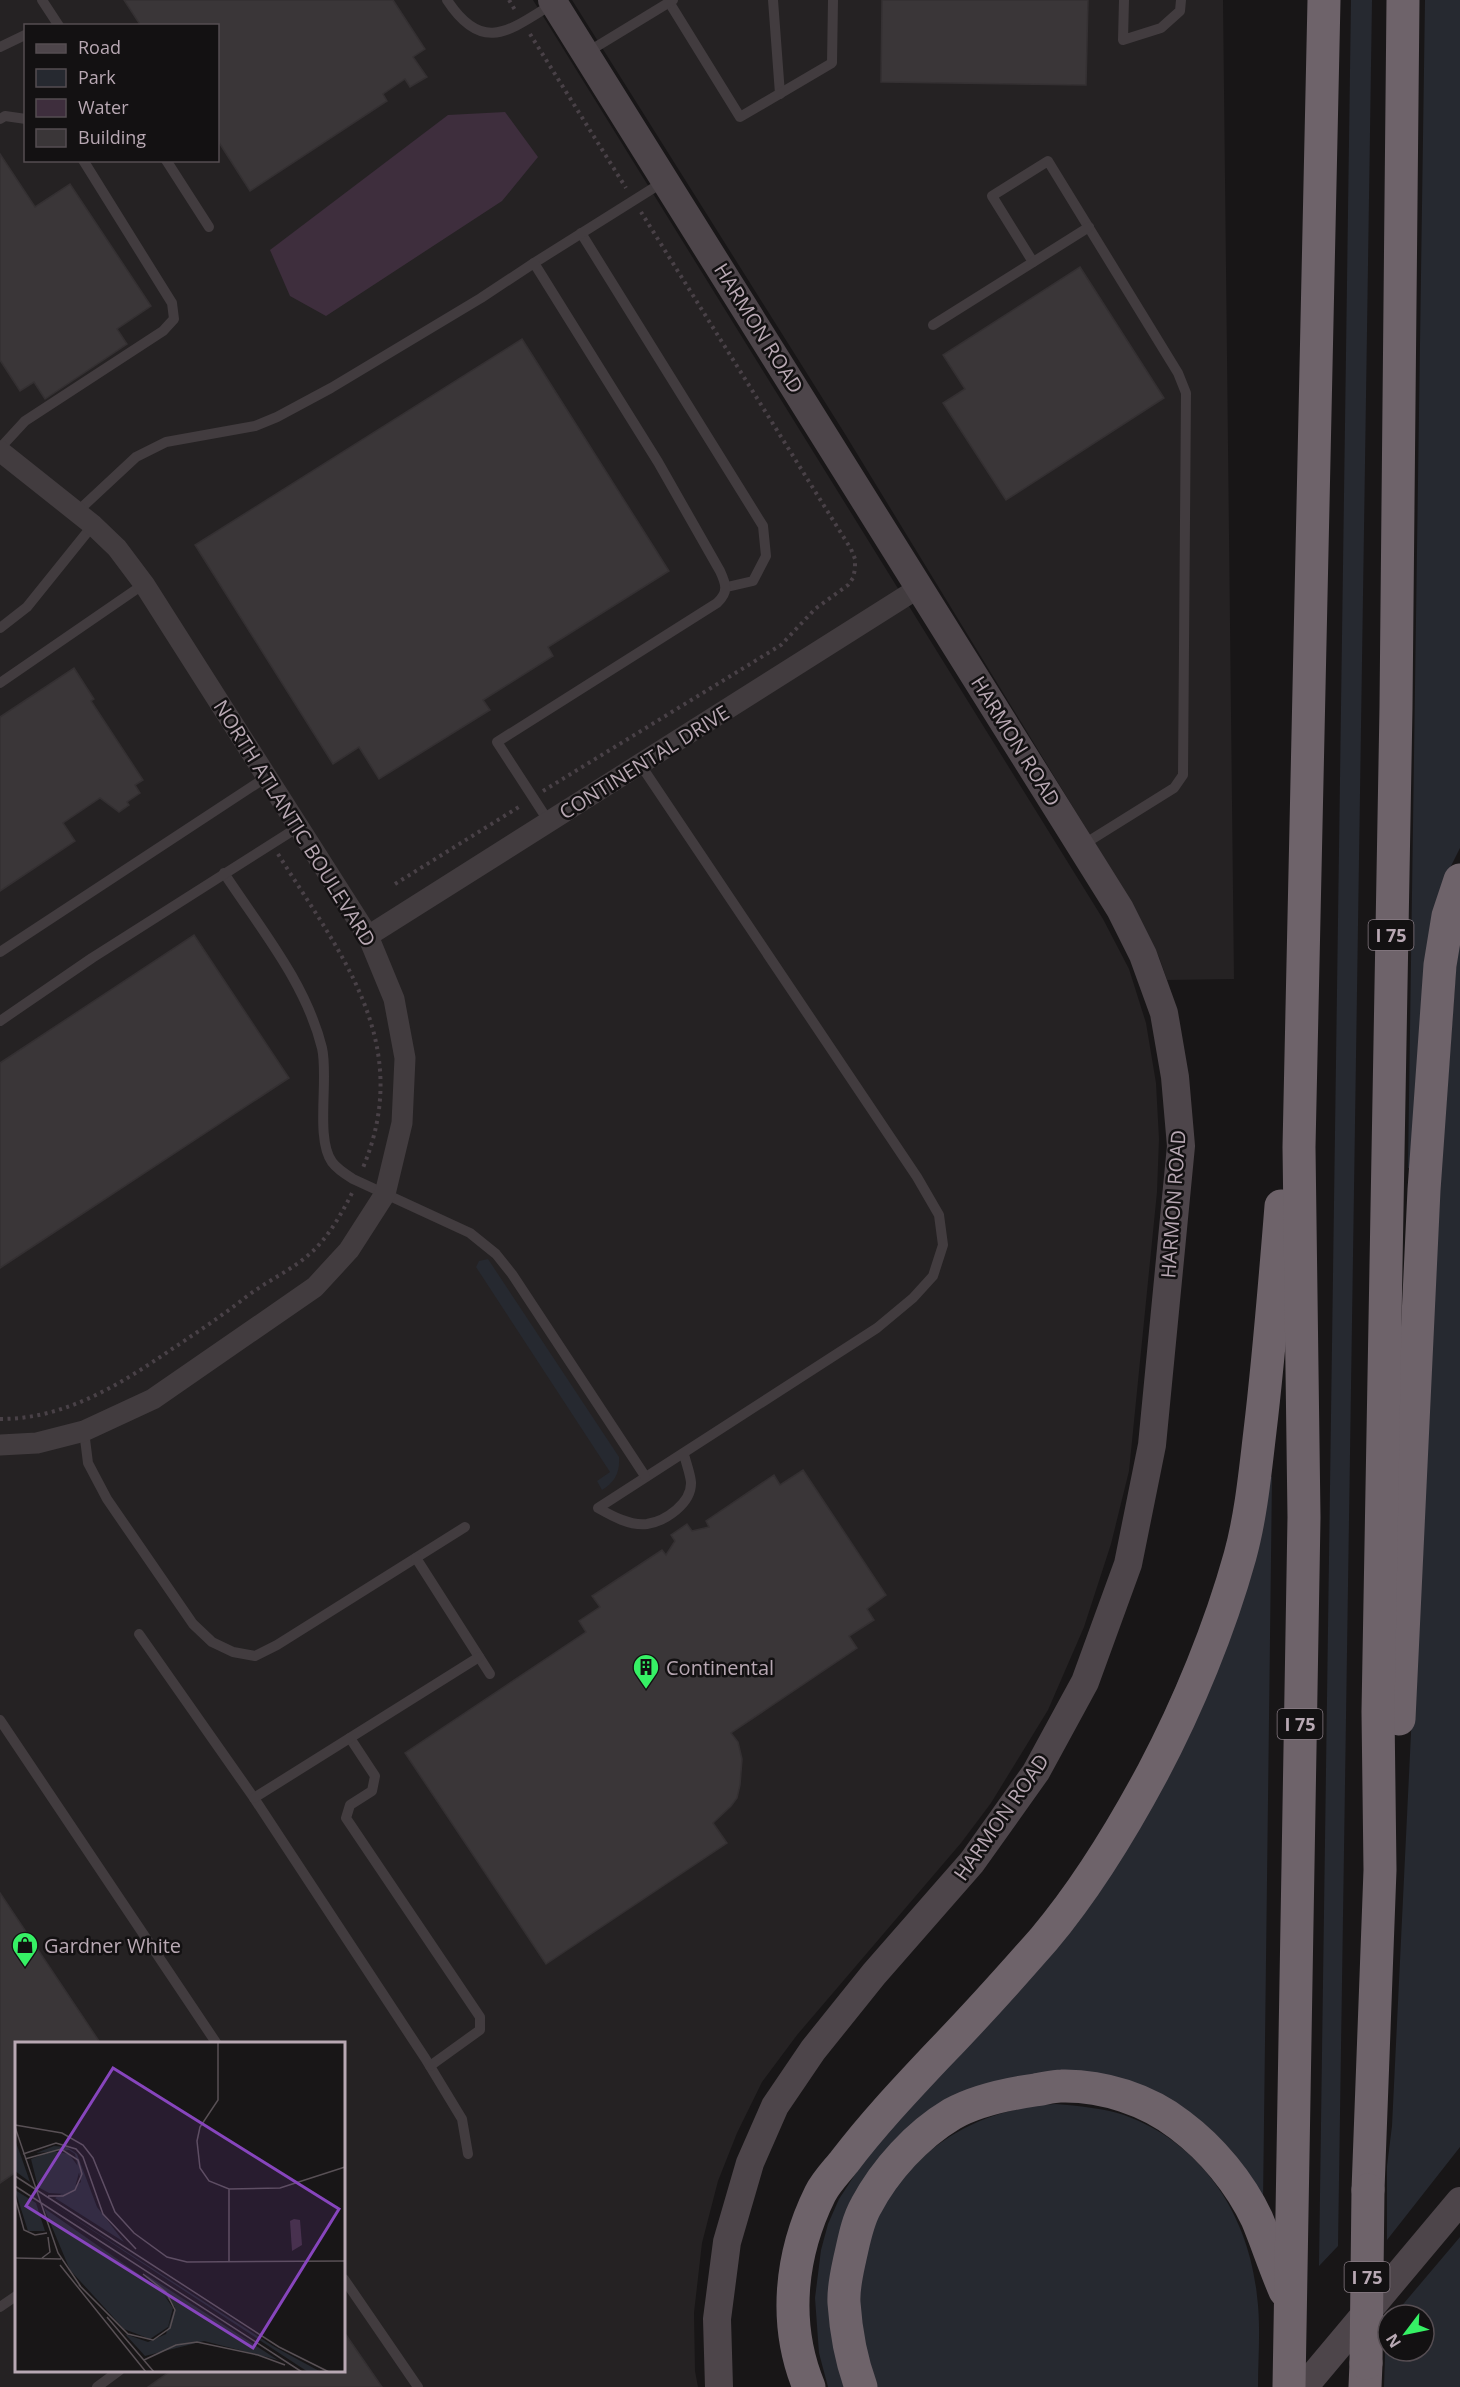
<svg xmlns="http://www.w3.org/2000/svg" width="1460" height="2387" font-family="'Open Sans',sans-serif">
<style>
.built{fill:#252223;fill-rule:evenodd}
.green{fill:#262930}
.water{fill:#3e2e3d}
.building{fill:#3a3638;stroke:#343032;stroke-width:1.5}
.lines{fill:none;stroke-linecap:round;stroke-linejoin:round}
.path{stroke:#494147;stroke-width:4;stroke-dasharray:3 4.5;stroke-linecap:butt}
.lane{stroke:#423c3f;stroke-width:10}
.street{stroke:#423c3f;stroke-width:21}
.secondary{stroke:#4d454a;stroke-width:28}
.highway{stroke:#6e636a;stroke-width:33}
.highway-bridge{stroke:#6e636a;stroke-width:33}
.labels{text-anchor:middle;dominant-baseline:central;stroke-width:5;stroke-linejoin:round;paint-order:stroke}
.shield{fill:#131112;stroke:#867b83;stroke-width:1.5}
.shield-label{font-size:18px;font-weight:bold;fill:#b8a8b3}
.street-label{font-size:20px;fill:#b8a8b3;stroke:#131112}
.poi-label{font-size:20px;fill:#b8a8b3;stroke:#131112;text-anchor:start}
.inset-road{fill:none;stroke:#585055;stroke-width:1.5}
.view{fill:#8745bd;fill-opacity:0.15;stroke:#8745bd;stroke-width:3}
.inset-edge{fill:none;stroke:#b8a8b3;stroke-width:3}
</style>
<rect width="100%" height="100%" fill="#181617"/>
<g class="built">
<path d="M0 0H533L1103 919 1129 969 1146 1023 1156 1083 1159 1139 1157 1192 1129 1471 1111 1544 1084 1627 1048 1710 991 1803 961 1843 797 2035 762 2082 737 2133 718 2181 702 2243 694 2313 695 2371 698 2387H0ZM26 26H218V160H26ZM16 2044H344V2370H16Z"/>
<path d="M572 0H1223L1234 979 1167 980 1159 957 1123 889 845 434Z"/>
</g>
<g class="green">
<path d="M1351 0H1372L1338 2246 1319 2266Z"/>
<path d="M1425 0H1460V848L1450 868 1412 1168H1408Z"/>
<path d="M1460 916V2147L1387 2240V2166L1392 2126 1433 1279Z"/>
<path d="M488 1259 619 1457C620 1473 615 1482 602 1490L597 1481 610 1472 476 1267 479 1261Z"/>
<path d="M1267 1476 1272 1477 1263 2203 1222 2149 1039 2079 867 2181 847 2387H828L819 2353 815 2298 821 2250 828 2224 839 2199 869 2153 1076 1917Z"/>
<path d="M1056 2104C1079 2106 1102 2108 1124 2115 1202 2143 1249 2215 1257 2296 1261 2326 1258 2357 1258 2387H877C871 2370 863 2353 861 2335 844 2210 932 2110 1056 2104Z"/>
<path d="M1460 2237V2387H1384L1386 2325 1388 2322V2351H1424V2315H1394Z"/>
</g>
<path class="water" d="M505 112 538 157 502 201 326 316 290 296 270 250 448 115Z"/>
<g class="building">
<path d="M124 0H393L425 49 413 57 427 77 410 87 405 79 383 94 387 101 250 191 218 141V26H141Z"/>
<path d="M882 0H1088L1086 85 881 82Z"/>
<path d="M0 154 35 207 70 184 151 306 117 329 127 344 45 399 34 382 20 391 0 360Z"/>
<path d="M1080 267 1164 398 1006 500 943 403 965 389 943 355Z"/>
<path d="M522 339 669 571 548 647 553 656 483 700 490 710 379 779 359 747 333 764 195 545Z"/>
<path d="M74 668 94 699 91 701 143 780 135 785 140 793 127 802 129 805 119 812 100 798 63 823 75 841 0 891V717Z"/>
<path d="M194 935 289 1078 0 1268V1063Z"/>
<path d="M803 1470 886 1595 867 1609 874 1620 849 1636 857 1648 731 1733 738 1742 742 1759 740 1785 737 1798 731 1806 713 1823 727 1843 546 1964 405 1753 586 1632 579 1621 600 1607 592 1596 662 1550 666 1555 675 1541 671 1535 687 1524 692 1531 709 1527 706 1521 774 1475 780 1485Z"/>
<path d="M0 1893 101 2044H16V2172L0 2183Z"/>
<path d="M344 2332 382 2387H148L172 2370H344Z"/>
</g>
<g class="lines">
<g class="path">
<path d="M509 0 515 10"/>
<path d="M530 34 626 188"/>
<path d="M543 791 781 645 815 609 848 585 853 578 855 569V559L851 549 641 212"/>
<path d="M278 854C341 955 416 1044 362 1170"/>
<path d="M395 884 522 805"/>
<path d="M0 1419C67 1419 122 1383 175 1347 199 1331 223 1315 246 1297 268 1280 293 1270 314 1250 330 1234 342 1213 352 1193"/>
</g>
<g class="lane">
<path d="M42 0 59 26"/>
<path d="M447 0C483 55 510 30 554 3"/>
<path d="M773 0 780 94"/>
<path d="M1124 0 1123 40 1161 28 1180 11 1181 0"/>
<path d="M669 2 740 117 832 63 833 0"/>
<path d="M0 47 25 35"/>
<path d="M586 53 673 0"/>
<path d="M0 119 5 116 26 119"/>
<path d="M166 160 209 227"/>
<path d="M581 233 763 526 766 556 753 581 727 587"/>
<path d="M1033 262 992 196 1048 161 1178 373 1186 393 1183 775 1174 788 1081 846"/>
<path d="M534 263 663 182"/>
<path d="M933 325 1089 227"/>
<path d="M0 448 25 421 163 331 174 319 172 303 83 160"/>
<path d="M77 512 136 457 166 442 255 426 277 417 331 388 481 298 534 263 658 462 720 571C726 584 729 592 717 603L497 742 549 822"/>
<path d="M0 628 27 607 93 525"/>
<path d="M0 683 144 584"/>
<path d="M640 764 917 1177 939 1215 943 1245 933 1276 913 1298 877 1328 598 1508C612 1516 630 1526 647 1524 666 1521 692 1503 691 1482 690 1473 686 1463 684 1454"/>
<path d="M224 873C260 928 306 983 322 1048 329 1078 315 1138 332 1162 337 1169 345 1174 353 1179L470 1233 496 1254 512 1274 645 1476"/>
<path d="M0 952 268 776"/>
<path d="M0 1021 92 958 300 826"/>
<path d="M84 1431 88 1463 107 1499 193 1624 212 1642 233 1652 255 1656 277 1645 465 1527"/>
<path d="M416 1558 490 1674"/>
<path d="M139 1634 254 1798 425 2058 462 2119 468 2154"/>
<path d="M0 1720 217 2044"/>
<path d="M350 1738 375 1776 372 1791 350 1805 346 1818 480 2017V2030L430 2066"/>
<path d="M254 1798 479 1657"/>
<path d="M344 2279 418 2387"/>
<path d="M0 2307 16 2296"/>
<path d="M97 2387 120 2370"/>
</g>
<g class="street">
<path d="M0 451 93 525 117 548 144 584 368 936 394 999 405 1058 402 1123 385 1194 349 1250 315 1287 153 1399 84 1431 37 1443 0 1445"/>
<path d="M368 936 920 587"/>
</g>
<g class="secondary">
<path d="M552 0 1120 909 1143 955 1164 1013 1175 1077 1181 1146 1152 1445 1128 1564 1085 1682 1036 1772 972 1862 874 1974 813 2050 775 2106 750 2163 727 2242 717 2319 719 2387"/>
<path d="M1304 2387 1460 2201"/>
</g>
<g class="highway">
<path d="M1399 1719 1424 1190 1440 965 1448 916 1460 880"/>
<path d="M1368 2190 1380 1870 1378 1712 1396 707 1403 0"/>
<path d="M809 2387C783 2324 790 2255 820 2194 826 2182 836 2172 844 2162 872 2125 904 2091 936 2057 973 2019 1009 1979 1044 1939 1086 1889 1122 1830 1153 1772 1188 1706 1220 1628 1240 1556 1251 1516 1255 1473 1260 1431 1269 1356 1275 1281 1281 1206"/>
<path d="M861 2387C851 2360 846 2332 844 2303 843 2288 847 2272 850 2258 854 2241 857 2222 866 2206 885 2170 917 2135 952 2114 977 2100 1007 2094 1035 2090 1043 2089 1053 2086 1061 2086 1103 2085 1148 2100 1180 2125 1212 2149 1240 2183 1257 2219 1267 2243 1275 2268 1285 2291"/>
<path d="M1289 2387 1304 1517 1299 1147 1324 0"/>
<path d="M1365 2387 1366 2363"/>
</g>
<path class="highway-bridge" d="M1366 2363 1368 2190"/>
</g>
<defs>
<g id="building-pin" transform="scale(1.35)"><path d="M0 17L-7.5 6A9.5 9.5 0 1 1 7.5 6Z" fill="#36f065" stroke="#131112"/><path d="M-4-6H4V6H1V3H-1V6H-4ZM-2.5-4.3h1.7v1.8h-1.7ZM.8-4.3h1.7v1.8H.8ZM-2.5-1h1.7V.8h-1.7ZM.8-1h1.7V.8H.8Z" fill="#111"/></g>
<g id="shop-pin" transform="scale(1.35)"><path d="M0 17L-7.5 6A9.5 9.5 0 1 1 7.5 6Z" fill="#36f065" stroke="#131112"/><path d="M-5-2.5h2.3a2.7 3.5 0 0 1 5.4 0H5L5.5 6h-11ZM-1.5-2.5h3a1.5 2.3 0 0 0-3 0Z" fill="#111"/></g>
</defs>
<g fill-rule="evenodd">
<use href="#building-pin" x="646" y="1667"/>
<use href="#shop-pin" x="25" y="1945"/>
</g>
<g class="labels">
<g class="shield">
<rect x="1368.5" y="920" width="45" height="30" rx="4.5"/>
<rect x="1277.5" y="1709" width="45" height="30" rx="4.5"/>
<rect x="1344.5" y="2262" width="45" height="30" rx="4.5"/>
</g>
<g class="shield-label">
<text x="1391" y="935">I 75</text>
<text x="1300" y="1724">I 75</text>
<text x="1367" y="2277">I 75</text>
</g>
<g class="street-label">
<text transform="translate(759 328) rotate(58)">HARMON ROAD</text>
<text transform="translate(1016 741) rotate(58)">HARMON ROAD</text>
<text transform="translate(644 762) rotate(-32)">CONTINENTAL DRIVE</text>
<text transform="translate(295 823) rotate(58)">NORTH ATLANTIC BOULEVARD</text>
<text transform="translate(1173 1204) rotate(-86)">HARMON ROAD</text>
<text transform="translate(1001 1817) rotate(-55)">HARMON ROAD</text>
</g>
<g class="poi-label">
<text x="666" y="1667">Continental</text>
<text x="44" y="1945">Gardner White</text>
</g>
</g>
<g transform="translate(15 2042)">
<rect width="330" height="330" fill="#181617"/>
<path d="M0 98 7 117 15 140 0 129ZM39 104 52 105 62 112 82 165 109 200 40 156 66 140 60 112 54 108 21 111ZM37 109 54 112 65 127 60 145 50 152 34 151 23 145 16 117ZM0 148 21 161 30 189H13ZM31 158 258 304 306 330H293ZM29 166 145 247 158 266 153 285 135 297 109 287 55 228ZM130 232 263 318 189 299 130 314 110 292 133 300 151 292 160 265Z" fill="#262930"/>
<path d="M279 177 285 178 287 203 277 209 275 179Z" fill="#3e2e3d"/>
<path class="inset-road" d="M203 0V58L185 85 182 99 185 126 194 139 214 147 265 146 330 125M0 83 47 91 68 103 78 116 100 170 119 191 152 215 172 220 330 219M0 85 43 211 66 245M8 112 41 101 61 107 68 115 88 172 121 207M10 117 46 107 63 118 67 132 60 148 48 154H33M0 134 264 305 314 330M0 144 287 330M214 147V220M0 155 9 188 20 193 32 191M0 216 46 217M27 216 35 210 33 195M45 223 131 330M64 243 113 292 138 298 155 286 160 268 151 250 128 232M92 275 139 330M129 318 161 303 182 300 243 313 270 323"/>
<path class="view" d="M98 26 324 167 238 306 11 164Z"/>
<rect width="330" height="330" class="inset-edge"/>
</g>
<rect x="24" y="24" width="195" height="138" fill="#131112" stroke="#554d52" stroke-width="1.5"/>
<rect x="36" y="44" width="30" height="9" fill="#4d454a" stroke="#554d52" stroke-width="1.5"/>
<text x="78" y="54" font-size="18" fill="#b8a8b3">Road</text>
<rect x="36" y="69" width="30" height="18" fill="#262930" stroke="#554d52" stroke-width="1.5"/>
<text x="78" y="84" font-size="18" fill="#b8a8b3">Park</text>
<rect x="36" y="99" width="30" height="18" fill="#3e2e3d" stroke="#554d52" stroke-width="1.5"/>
<text x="78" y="114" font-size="18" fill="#b8a8b3">Water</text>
<rect x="36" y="129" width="30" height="18" fill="#3a3638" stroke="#554d52" stroke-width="1.5"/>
<text x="78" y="144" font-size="18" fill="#b8a8b3">Building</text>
<g transform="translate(1406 2333) rotate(238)"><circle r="28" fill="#131112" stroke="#554d52" stroke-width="1.5"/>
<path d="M0-4.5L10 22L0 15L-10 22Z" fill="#36f065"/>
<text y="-9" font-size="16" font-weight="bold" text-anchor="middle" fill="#b8a8b3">N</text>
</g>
</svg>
